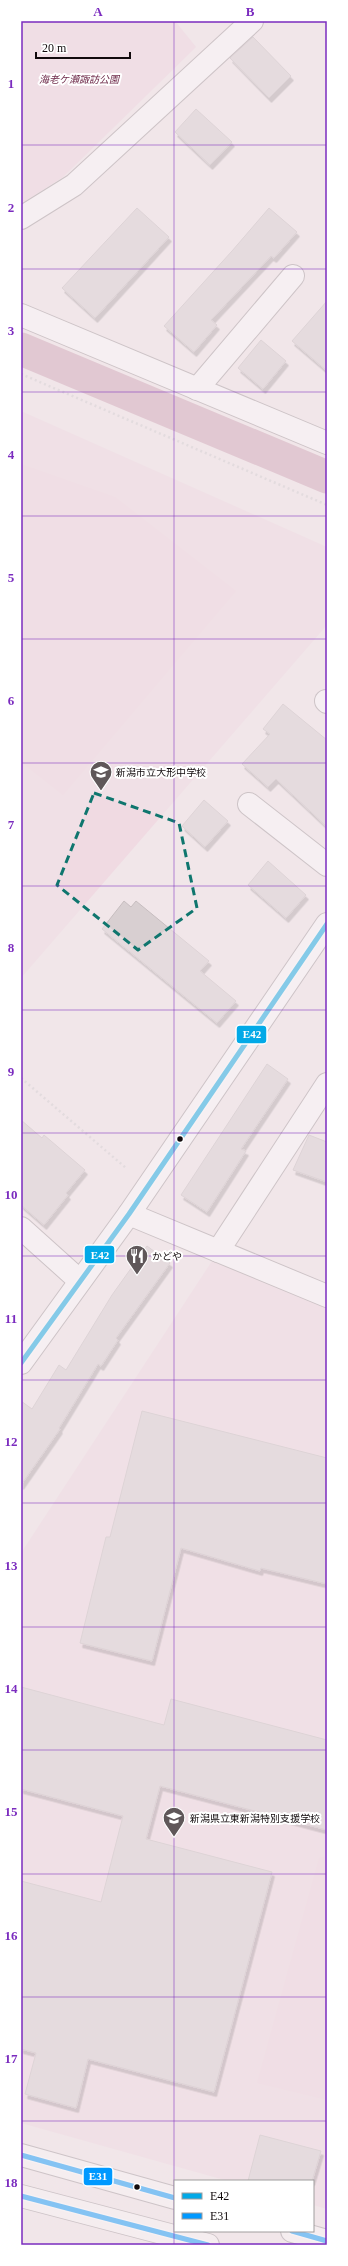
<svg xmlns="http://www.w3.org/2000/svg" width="348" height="2266" font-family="'Times New Roman','Noto Sans JP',serif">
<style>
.built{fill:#f0dae2}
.green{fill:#efd5df}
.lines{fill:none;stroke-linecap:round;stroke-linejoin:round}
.canal{stroke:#cfa5b5;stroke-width:33}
.building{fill:#d8cfd1;stroke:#c6bdbf;filter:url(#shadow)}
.street-casing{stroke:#a39b9e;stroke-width:24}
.secondary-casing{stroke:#a39b9e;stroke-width:24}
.path{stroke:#d2cfd0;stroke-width:2.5;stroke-dasharray:2 3;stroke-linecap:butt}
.street{stroke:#fdfbfc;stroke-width:22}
.secondary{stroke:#faf6f7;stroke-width:22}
.bus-1-casing{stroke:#fff;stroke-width:8}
.bus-2-casing{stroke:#fff;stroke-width:8}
.bus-1{stroke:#02a9e7;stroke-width:5}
.bus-2{stroke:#09f;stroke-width:5}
.marked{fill:none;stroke:#0f766e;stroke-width:3;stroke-dasharray:8 5;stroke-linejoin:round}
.grid{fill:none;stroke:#7b2cbf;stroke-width:1;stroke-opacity:0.55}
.bus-dot{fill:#110a0c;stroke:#fff;stroke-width:1.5}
.labels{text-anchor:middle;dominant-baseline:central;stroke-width:4;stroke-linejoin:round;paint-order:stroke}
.park-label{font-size:10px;font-style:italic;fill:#702d4c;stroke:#fff}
.poi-label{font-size:10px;fill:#110a0c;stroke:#fff;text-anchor:start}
.line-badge{stroke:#fff;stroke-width:1.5}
.badge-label{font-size:11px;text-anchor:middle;font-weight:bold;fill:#fff}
.neatline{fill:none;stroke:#7b2cbf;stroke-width:1.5}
.grid-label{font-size:13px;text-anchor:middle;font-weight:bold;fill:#7b2cbf}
</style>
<defs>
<filter id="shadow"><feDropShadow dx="2.5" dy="4.5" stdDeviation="0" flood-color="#0004"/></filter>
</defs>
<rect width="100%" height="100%" fill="#f1e6e9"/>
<g class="built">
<path d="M21 411 327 547V625L21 978Z"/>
<path d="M212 1261 327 1307V2209L313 2205V2181H228L21 2123V1553Z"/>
</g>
<g class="green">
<path d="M21 21H175L196 47 63 177 24 202 21 198Z"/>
<path d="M21 464 115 497 236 591 63 795 21 762Z"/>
<path d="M327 1856V2100L257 2083 319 1858Z"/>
</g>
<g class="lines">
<path class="canal" d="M21 349 327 477"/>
</g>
<g class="building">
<path d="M253 37 291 76 269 98 230 58Z"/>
<path d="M196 109 232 142 210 165 175 132Z"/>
<path d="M137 208 169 237 95 318 62 288Z"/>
<path d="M269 208 297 232 274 258 271 256 211 320 217 325 194 352 164 326 232 251Z"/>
<path d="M327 301V371L292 341Z"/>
<path d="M261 340 286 361 263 389 238 368Z"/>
<path d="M283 704 327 740V827L276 779 268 787 242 764 270 734 263 729Z"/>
<path d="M204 800 228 821 205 847 182 826Z"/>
<path d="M268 861 306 895 286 918 248 885Z"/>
<path d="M124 901 131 907 136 901 209 961 200 971 236 1001 217 1023 102 929Z"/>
<path d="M267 1064 288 1079 241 1149 246 1151 207 1212 181 1195Z"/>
<path d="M21 1120 42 1138 44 1135 85 1170 66 1193 68 1195 44 1225 21 1205Z"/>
<path d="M309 1135 327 1142V1182L293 1170Z"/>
<path d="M147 1246 170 1263 116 1338 118 1340 101 1366 98 1364 59 1428 60 1429 21 1485V1401L32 1409 59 1365 66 1370 112 1295Z"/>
<path d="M142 1411 327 1458V1584L261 1568 260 1571 181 1548 152 1661 80 1643 106 1537H110Z"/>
<path d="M21 1687 164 1725 171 1699 327 1740V1830L160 1786 146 1839 272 1872 214 2092 88 2059 76 2108 25 2094 36 2053 21 2049V1881L101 1902 123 1816 21 1789Z"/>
<path d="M260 2135 321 2151 312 2181H248Z"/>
</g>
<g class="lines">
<g class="street-casing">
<g id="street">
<path d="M21 218 74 185 252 21"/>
<path d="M21 315 327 443"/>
<path d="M197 389 293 276"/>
<path d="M326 701 327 702"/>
<path d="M249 804 327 865"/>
<path d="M129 1214 327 1296"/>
<path d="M21 1228 80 1281"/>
<path d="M218 1251 327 1084"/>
<path d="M21 1363 129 1214 327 924"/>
</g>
</g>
<g class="secondary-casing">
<g id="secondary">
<path d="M21 2155 175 2198"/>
<path d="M21 2196 208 2245"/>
<path d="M292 2231 327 2241"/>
</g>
</g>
<g class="path">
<path d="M21 374 327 505"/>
<path d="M21 1078 126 1168"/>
</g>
<use href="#street" class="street"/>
<use href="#secondary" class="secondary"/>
<g class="bus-1-casing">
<path id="bus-1" d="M21 1363 129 1214 327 924"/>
</g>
<g class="bus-2-casing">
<g id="bus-2">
<path d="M21 2155 175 2198"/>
<path d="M21 2196 208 2245"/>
<path d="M292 2231 327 2241"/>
</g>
</g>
<use href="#bus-1" class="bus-1"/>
<use href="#bus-2" class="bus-2"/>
</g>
<path d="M0 0H348V2266H0ZM94 793 179 823 197 908 138 950 57 885Z" fill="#f1e6e9" fill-opacity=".55" fill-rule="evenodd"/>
<path class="marked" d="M94 793 179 823 197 908 138 950 57 885Z"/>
<path class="grid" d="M174 21V2245M21 145H327M21 269H327M21 392H327M21 516H327M21 639H327M21 763H327M21 886H327M21 1010H327M21 1133H327M21 1256H327M21 1380H327M21 1503H327M21 1627H327M21 1750H327M21 1874H327M21 1997H327M21 2121H327"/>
<defs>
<g id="school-pin" transform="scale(1.15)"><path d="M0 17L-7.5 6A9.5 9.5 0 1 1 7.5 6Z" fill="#5f5759" stroke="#fff"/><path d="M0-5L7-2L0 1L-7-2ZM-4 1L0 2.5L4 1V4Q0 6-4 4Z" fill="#fff"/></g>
<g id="restaurant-pin" transform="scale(1.15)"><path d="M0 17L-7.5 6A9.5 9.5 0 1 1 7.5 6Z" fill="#5f5759" stroke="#fff"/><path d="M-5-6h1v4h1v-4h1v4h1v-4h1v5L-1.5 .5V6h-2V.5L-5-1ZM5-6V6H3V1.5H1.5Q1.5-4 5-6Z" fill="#fff"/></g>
</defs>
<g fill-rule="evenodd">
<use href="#school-pin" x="101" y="772"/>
<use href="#restaurant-pin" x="137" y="1256"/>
<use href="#school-pin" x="174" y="1818"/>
</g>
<g class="bus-dot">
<circle cx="180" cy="1139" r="3.5"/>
<circle cx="137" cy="2187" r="3.5"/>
</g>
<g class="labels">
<g class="park-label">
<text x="79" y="79">海老ケ瀬諏訪公園</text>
</g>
<g class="poi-label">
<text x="116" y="772">新潟市立大形中学校</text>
<text x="152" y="1256">かどや</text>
<text x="190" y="1818">新潟県立東新潟特別支援学校</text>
</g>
</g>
<g class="line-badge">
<rect x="236" y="1025" width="31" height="19" rx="4" fill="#02a9e7"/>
<rect x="84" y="1245" width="31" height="19" rx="4" fill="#02a9e7"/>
<rect x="83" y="2167" width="30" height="19" rx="4" fill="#09f"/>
</g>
<g class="badge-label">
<text x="252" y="1038">E42</text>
<text x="100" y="1259">E42</text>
<text x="98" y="2180">E31</text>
</g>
<rect width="348" height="2266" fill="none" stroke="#ffffff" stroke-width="44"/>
<rect x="174" y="2180" width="140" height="52" fill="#ffffff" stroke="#a09d9e"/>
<rect x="182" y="2193" width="20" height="6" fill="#02a9e7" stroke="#a09d9e"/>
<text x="210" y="2200" font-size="12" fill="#110a0c">E42</text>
<rect x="182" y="2213" width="20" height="6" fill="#0099ff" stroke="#a09d9e"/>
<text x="210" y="2220" font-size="12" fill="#110a0c">E31</text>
<path d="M36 52v6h94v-6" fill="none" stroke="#110a0c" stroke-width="2"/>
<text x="42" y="52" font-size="12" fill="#110a0c" stroke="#ffffff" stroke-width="3" paint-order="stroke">20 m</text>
<rect x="22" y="22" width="304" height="2222" class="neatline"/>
<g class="grid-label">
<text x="98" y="16">A</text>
<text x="250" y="16">B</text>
<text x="11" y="88">1</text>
<text x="11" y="212">2</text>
<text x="11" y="335">3</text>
<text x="11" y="459">4</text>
<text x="11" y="582">5</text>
<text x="11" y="705">6</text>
<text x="11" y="829">7</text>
<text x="11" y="952">8</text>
<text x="11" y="1076">9</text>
<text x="11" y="1199">10</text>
<text x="11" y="1323">11</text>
<text x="11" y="1446">12</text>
<text x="11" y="1570">13</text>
<text x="11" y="1693">14</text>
<text x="11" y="1816">15</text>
<text x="11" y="1940">16</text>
<text x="11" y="2063">17</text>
<text x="11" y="2187">18</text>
</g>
</svg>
